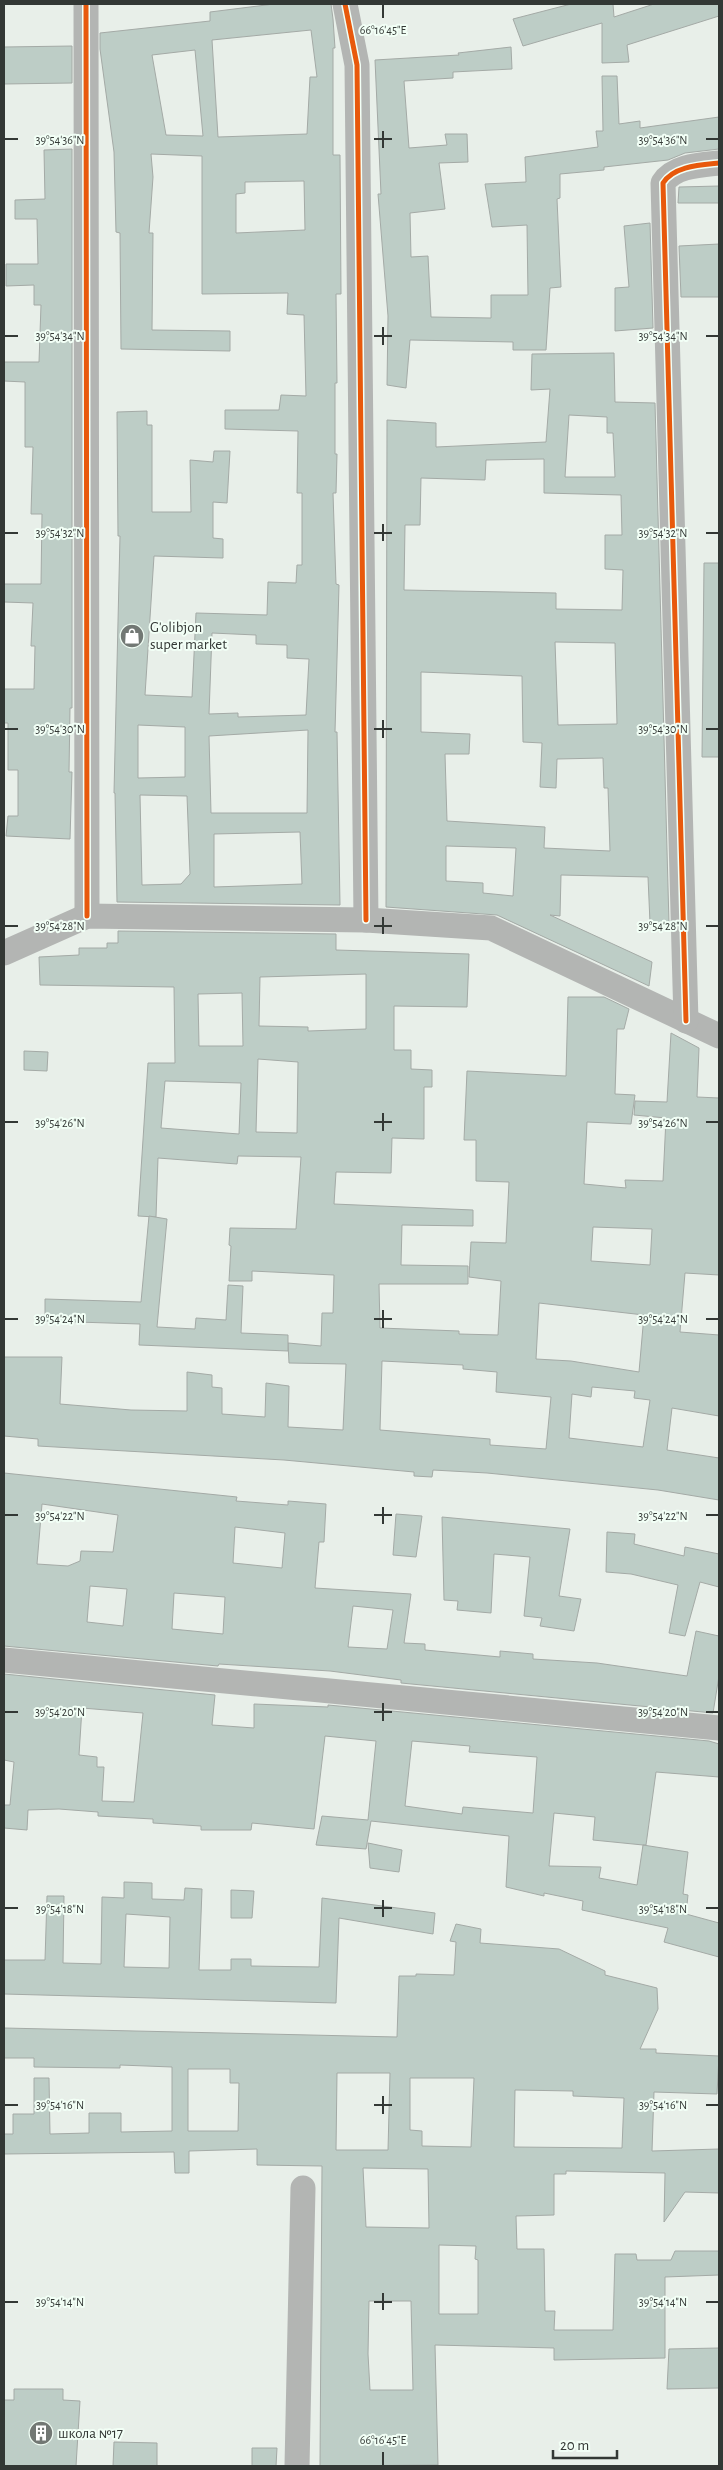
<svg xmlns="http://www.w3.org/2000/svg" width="723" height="2470" font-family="'Alegreya Sans',sans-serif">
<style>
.building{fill:#bdcdc6;stroke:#a4aaa6;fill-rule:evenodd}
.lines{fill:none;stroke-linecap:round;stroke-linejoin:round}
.street{stroke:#b3b5b3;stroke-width:25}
.cycleway-casing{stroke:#f2fff6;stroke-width:8}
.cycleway{stroke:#e8590c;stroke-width:5}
.ticks{fill:none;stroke:#333835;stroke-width:2}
.labels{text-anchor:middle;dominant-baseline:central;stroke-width:4;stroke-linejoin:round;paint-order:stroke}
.poi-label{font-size:15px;fill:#333835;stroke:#f2fff6;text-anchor:start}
.ticks-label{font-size:12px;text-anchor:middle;fill:#333835;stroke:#f2fff6;stroke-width:4;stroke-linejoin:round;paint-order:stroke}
</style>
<rect width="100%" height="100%" fill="#e8efe9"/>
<g class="building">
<path d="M274 4H331L333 19 335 48H333V155H340L341 294H336L337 383H335V454H337L336 493H333L336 584 339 585 335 732H337L340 905 117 902 115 793H114L120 536H118L117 412 147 411V425H152V512H191L190 460 213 462 214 451H230L227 503 213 502V538L223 539V558L154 556 145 695 192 697 196 613 267 615 268 582 296 583 297 565H302V493H297L298 431 225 429V410H279L281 395 306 396 304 315 287 314 288 293 202 294V156L151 154 153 177 149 233H153L152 330 230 331V351L121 349 120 233 116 232 114 152 100 49V33L210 21V12ZM311 30 317 77H310L307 134 218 137 212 40ZM195 50 203 136 166 135 152 55ZM304 181 305 230 236 233V194L245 193V182ZM212 633 256 635V644L287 645V658L309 659 306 715 238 717V713L209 714ZM138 725 185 727V777L138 778ZM308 730 307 813H211L209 736ZM140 795 187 796 190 874 181 884 142 885ZM300 832 302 884 214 887V834Z"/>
<path d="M571 4H613L614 17 654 4H719V16L627 45 629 62 602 63V23L523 46 513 19Z"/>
<path d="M72 46V83L4 84V47Z"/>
<path d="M511 47 512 69 453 72V78L404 81 409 148 447 145 445 134H467L468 162 439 163 445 209 410 213 411 257 428 256 431 317 491 318V295H528L527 225 492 227 485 184 526 182 525 157 598 147 596 131H603L602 76H617L619 124 640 121V128L719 117V149L685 153 668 160 604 167V170L560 174V198L557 199 561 287 550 288 546 350H513V342L410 340 406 388 387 385 388 316 378 194H381L375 60 459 55 458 53Z"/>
<path d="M72 149V708H70L69 772H72L70 839 6 836 8 816H18V770H8V723H4V689H34L35 646H31L33 603 4 602V584H41L42 514H31L33 447H25V382L4 381V362H39L41 305H34V285L6 286V264H38L37 219H15V200L45 199 44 150Z"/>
<path d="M719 186V203H678L679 187Z"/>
<path d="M650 223 653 328 615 331V288L629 287 624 226Z"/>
<path d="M719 244V297H681L679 246Z"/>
<path d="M614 353 615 402 655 403 669 924 650 923 648 877 561 875 560 916 550 915 652 962 649 986 497 915 386 907 387 420 436 423V447L546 442 550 389 531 390 532 354ZM569 415 607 417V433H613L615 477H565ZM544 459V493L621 495 622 535H605V569L623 570 622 610 556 609V593L404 590 405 525H420L421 478 485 480 486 460ZM555 642 615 643 617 724 558 725ZM421 672 522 676 523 742 542 743 540 787 556 788 557 759 603 758 604 788H608L610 851 544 848 545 827 447 821 445 754H469L470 734 421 732ZM446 846 516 848 513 896 483 893V883L446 881Z"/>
<path d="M704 563H719V757H702Z"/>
<path d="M118 931 336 934V950L469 954 467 1007 394 1006V1050H411V1069L432 1070V1087H424V1139L392 1138 391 1173 336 1172 334 1204 473 1210V1226L402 1225 401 1265 468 1266V1284H379L380 1328 459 1331V1334L498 1335 501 1281 469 1277 471 1242 506 1243 509 1182 476 1181V1140H464L467 1071 566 1076 568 997H604L629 1009 624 1029H617L615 1094 635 1095 631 1124 587 1122 584 1184 626 1188 625 1180 663 1181 666 1118 634 1115 635 1101 667 1102 671 1033 699 1048 697 1097 719 1098V1275L685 1273 680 1332 719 1335V1416L672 1408 667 1450 719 1458V1500L658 1490 487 1473 433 1470 432 1477 414 1476V1472L284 1460 38 1446V1439L4 1436V1357H62L60 1404 131 1410 187 1411V1372L212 1375V1387L222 1388V1414L265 1417 266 1383 289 1386 288 1427 343 1430 346 1364 289 1363 288 1343 321 1346 322 1313H333L334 1275 252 1271V1281H229L231 1246 229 1245 230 1228 296 1229 301 1157 238 1156 237 1164 158 1158 156 1217 138 1216 148 1063H175L174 987 40 985 39 957 79 955V948H107V943H118ZM366 974V1029L308 1031V1027L259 1026 260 977ZM242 993 243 1046H199L198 994ZM258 1059 298 1062 297 1133 256 1132ZM165 1081 241 1083 239 1134 161 1128ZM593 1227 652 1229 650 1265 591 1261ZM539 1303 644 1315 639 1372 571 1361 536 1359ZM382 1361 463 1365V1369L497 1372 496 1392 551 1397 546 1449 490 1445V1439L380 1430ZM592 1387 635 1391 634 1398 650 1400 643 1447 569 1438 572 1394 591 1397Z"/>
<path d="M24 1051 48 1052 47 1071 24 1070Z"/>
<path d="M149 1216 167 1219 157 1327 195 1329 196 1318 226 1320 228 1285 243 1286 241 1333 288 1335V1351L139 1345 140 1324 45 1321V1299L141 1302Z"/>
<path d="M4 1473 237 1497 236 1501 288 1505V1501L326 1504 324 1542H319L315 1588 411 1594 404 1643 425 1644V1650L500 1657V1651L533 1654V1659L597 1663 687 1676 696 1631 719 1636V1676L713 1713 401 1683V1680L330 1671 219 1664 218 1666 4 1646ZM42 1504 118 1515 113 1552 81 1551 80 1561 68 1566 37 1564ZM235 1527 285 1533 282 1568 233 1563ZM90 1586 127 1589 123 1626 87 1622ZM174 1593 225 1597 223 1634 172 1629ZM353 1606 393 1610 387 1649 348 1647Z"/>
<path d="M396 1514 422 1516 416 1557 393 1555Z"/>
<path d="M442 1517 570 1529 559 1596 581 1599 574 1631 540 1626 542 1618 524 1616 530 1557 494 1554 491 1613 457 1610 458 1601 444 1600Z"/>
<path d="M607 1532 635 1534 634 1544 684 1556 685 1547 719 1554V1587L700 1582 685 1636 669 1633 678 1585 631 1574 606 1572Z"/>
<path d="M4 1674 215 1695 212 1725 254 1728V1704L328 1707V1705L709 1741 719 1744V1777L656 1772 646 1845H643L688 1852 683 1894 688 1895 686 1914 719 1923V1957L664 1942 668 1928 582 1910 583 1901 544 1893V1896L506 1887 509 1836 371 1821 366 1849 316 1845 322 1816 368 1820 376 1741 325 1736 314 1829 252 1823 251 1830H201V1826L153 1823V1819L98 1816V1812L59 1809 28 1810 27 1830 4 1828V1805H10L14 1762 4 1760ZM82 1708 143 1713 134 1802 102 1801 104 1767H97V1757L79 1755ZM412 1741 470 1746 469 1752 537 1757 533 1813 463 1807 462 1814 405 1806ZM554 1813 595 1817 593 1840 643 1845 637 1885 599 1878 601 1867 549 1866Z"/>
<path d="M368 1843 402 1850 399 1872 370 1868Z"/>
<path d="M124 1882 152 1883V1899L184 1900 185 1888 202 1889 199 1970H231V1959H251V1966L319 1967 322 1898 435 1913 433 1934 339 1918 336 2003 4 1994V1960H45L47 1896H64L63 1963 101 1964 102 1897 124 1898ZM126 1914 170 1917 169 1968 124 1967Z"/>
<path d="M231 1890 254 1891 252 1918H231Z"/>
<path d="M456 1924 481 1929 480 1943 559 1949 605 1971V1975L657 1988 658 2009 640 2049H656V2053L719 2056 717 2094 654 2092 652 2151 719 2149V2193L685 2192 664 2222 665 2173 566 2171V2174H554V2215L516 2216 517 2249H544L545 2311H555L554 2330H613L615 2254H636L637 2260H671L675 2251H719V2275L665 2277V2358L554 2360V2348L435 2345 438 2465 320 2466 322 2166 257 2165V2149L189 2151V2173H175L174 2152 4 2154V2134H13V2114H34V2078H49L50 2134 89 2133V2113H121V2132L172 2131V2067L120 2065V2068L34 2067V2058H4V2028L397 2037 399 1976H416V1974L454 1975 456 1942 450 1941ZM188 2069H230V2083H239L238 2131H188ZM337 2073H390L388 2150H336ZM410 2078H474L471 2147 422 2146V2131L410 2130ZM515 2090 573 2091V2096L624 2098 622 2148 514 2147ZM363 2168 428 2169 429 2228 366 2227ZM439 2245 476 2246 475 2259 478 2260V2314H439ZM369 2301H411L413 2390H370L368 2354Z"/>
<path d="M719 2348V2388L667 2389 669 2349Z"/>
<path d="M14 2389H63V2400L80 2401 76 2466H4V2400H14Z"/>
<path d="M114 2442 157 2443V2466H113Z"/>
<path d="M252 2448H277L276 2466H252Z"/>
</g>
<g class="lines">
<g class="street">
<path d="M86 4 87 916"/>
<path d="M345 4 357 65 366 920"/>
<path d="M4 953 87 916 366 920 491 928 719 1036"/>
<path d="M686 1021 663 183C674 166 700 165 719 163"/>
<path d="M4 1660 719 1728"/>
<path d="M297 2466 303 2188"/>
</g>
<g class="cycleway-casing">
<g id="cycleway">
<path d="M86 4 87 916"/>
<path d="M345 4 357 65 366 920"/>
<path d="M686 1021 663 183C674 166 700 165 719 163"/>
</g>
</g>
<use href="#cycleway" class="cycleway"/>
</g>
<path class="ticks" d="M383 5V18M383 131V148M5 139H18M374 139H392M706 139H718M383 327V345M5 336H18M374 336H392M706 336H718M383 524V541M5 533H18M374 533H392M706 533H718M383 720V738M5 729H18M374 729H392M706 729H718M383 917V934M5 926H18M374 926H392M706 926H718M383 1113V1131M5 1122H18M374 1122H392M706 1122H718M383 1310V1328M5 1319H18M374 1319H392M706 1319H718M383 1507V1524M5 1515H18M374 1515H392M706 1515H718M383 1703V1721M5 1712H18M374 1712H392M706 1712H718M383 1900V1917M5 1908H18M374 1908H392M706 1908H718M383 2096V2114M5 2105H18M374 2105H392M706 2105H718M383 2293V2310M5 2302H18M374 2302H392M706 2302H718M383 2452V2465"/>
<defs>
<g id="shop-disc" transform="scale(1.25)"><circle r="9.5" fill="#727874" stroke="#f2fff6"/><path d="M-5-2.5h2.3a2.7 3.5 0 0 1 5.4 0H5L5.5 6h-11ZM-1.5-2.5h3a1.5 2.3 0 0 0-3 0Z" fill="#fff"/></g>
<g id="building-disc" transform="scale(1.25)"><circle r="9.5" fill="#727874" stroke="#f2fff6"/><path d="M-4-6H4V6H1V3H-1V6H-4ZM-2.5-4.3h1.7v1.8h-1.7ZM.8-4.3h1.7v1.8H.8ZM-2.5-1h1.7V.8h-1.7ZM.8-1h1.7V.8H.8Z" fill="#fff"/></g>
</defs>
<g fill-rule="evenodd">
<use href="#shop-disc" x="132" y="636"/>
<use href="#building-disc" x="41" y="2433"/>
</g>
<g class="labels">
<g class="poi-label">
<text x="150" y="627">G'olibjon<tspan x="150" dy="17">super market</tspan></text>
<text x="58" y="2433">школа №17</text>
</g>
</g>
<g class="ticks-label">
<text x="383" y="34">66°16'45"E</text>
<text x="60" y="144">39°54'36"N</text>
<text x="663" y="144">39°54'36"N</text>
<text x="60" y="340">39°54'34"N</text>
<text x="663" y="340">39°54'34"N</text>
<text x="60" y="537">39°54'32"N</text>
<text x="663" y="537">39°54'32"N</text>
<text x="60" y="733">39°54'30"N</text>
<text x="663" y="733">39°54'30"N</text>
<text x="60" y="930">39°54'28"N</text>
<text x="663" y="930">39°54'28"N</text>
<text x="60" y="1127">39°54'26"N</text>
<text x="663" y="1127">39°54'26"N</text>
<text x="60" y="1323">39°54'24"N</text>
<text x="663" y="1323">39°54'24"N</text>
<text x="60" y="1520">39°54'22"N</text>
<text x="663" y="1520">39°54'22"N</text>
<text x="60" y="1716">39°54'20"N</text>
<text x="663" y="1716">39°54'20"N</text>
<text x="60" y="1913">39°54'18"N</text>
<text x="663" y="1913">39°54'18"N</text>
<text x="60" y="2109">39°54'16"N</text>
<text x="663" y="2109">39°54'16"N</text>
<text x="60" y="2306">39°54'14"N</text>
<text x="663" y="2306">39°54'14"N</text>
<text x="383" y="2444">66°16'45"E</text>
</g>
<rect width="723" height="2470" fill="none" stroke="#333835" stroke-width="10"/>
<path d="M553 2450v8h64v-8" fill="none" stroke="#333835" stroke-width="2.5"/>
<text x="560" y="2450" font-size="15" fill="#333835" stroke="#f2fff6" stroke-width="4" paint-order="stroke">20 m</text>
</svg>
